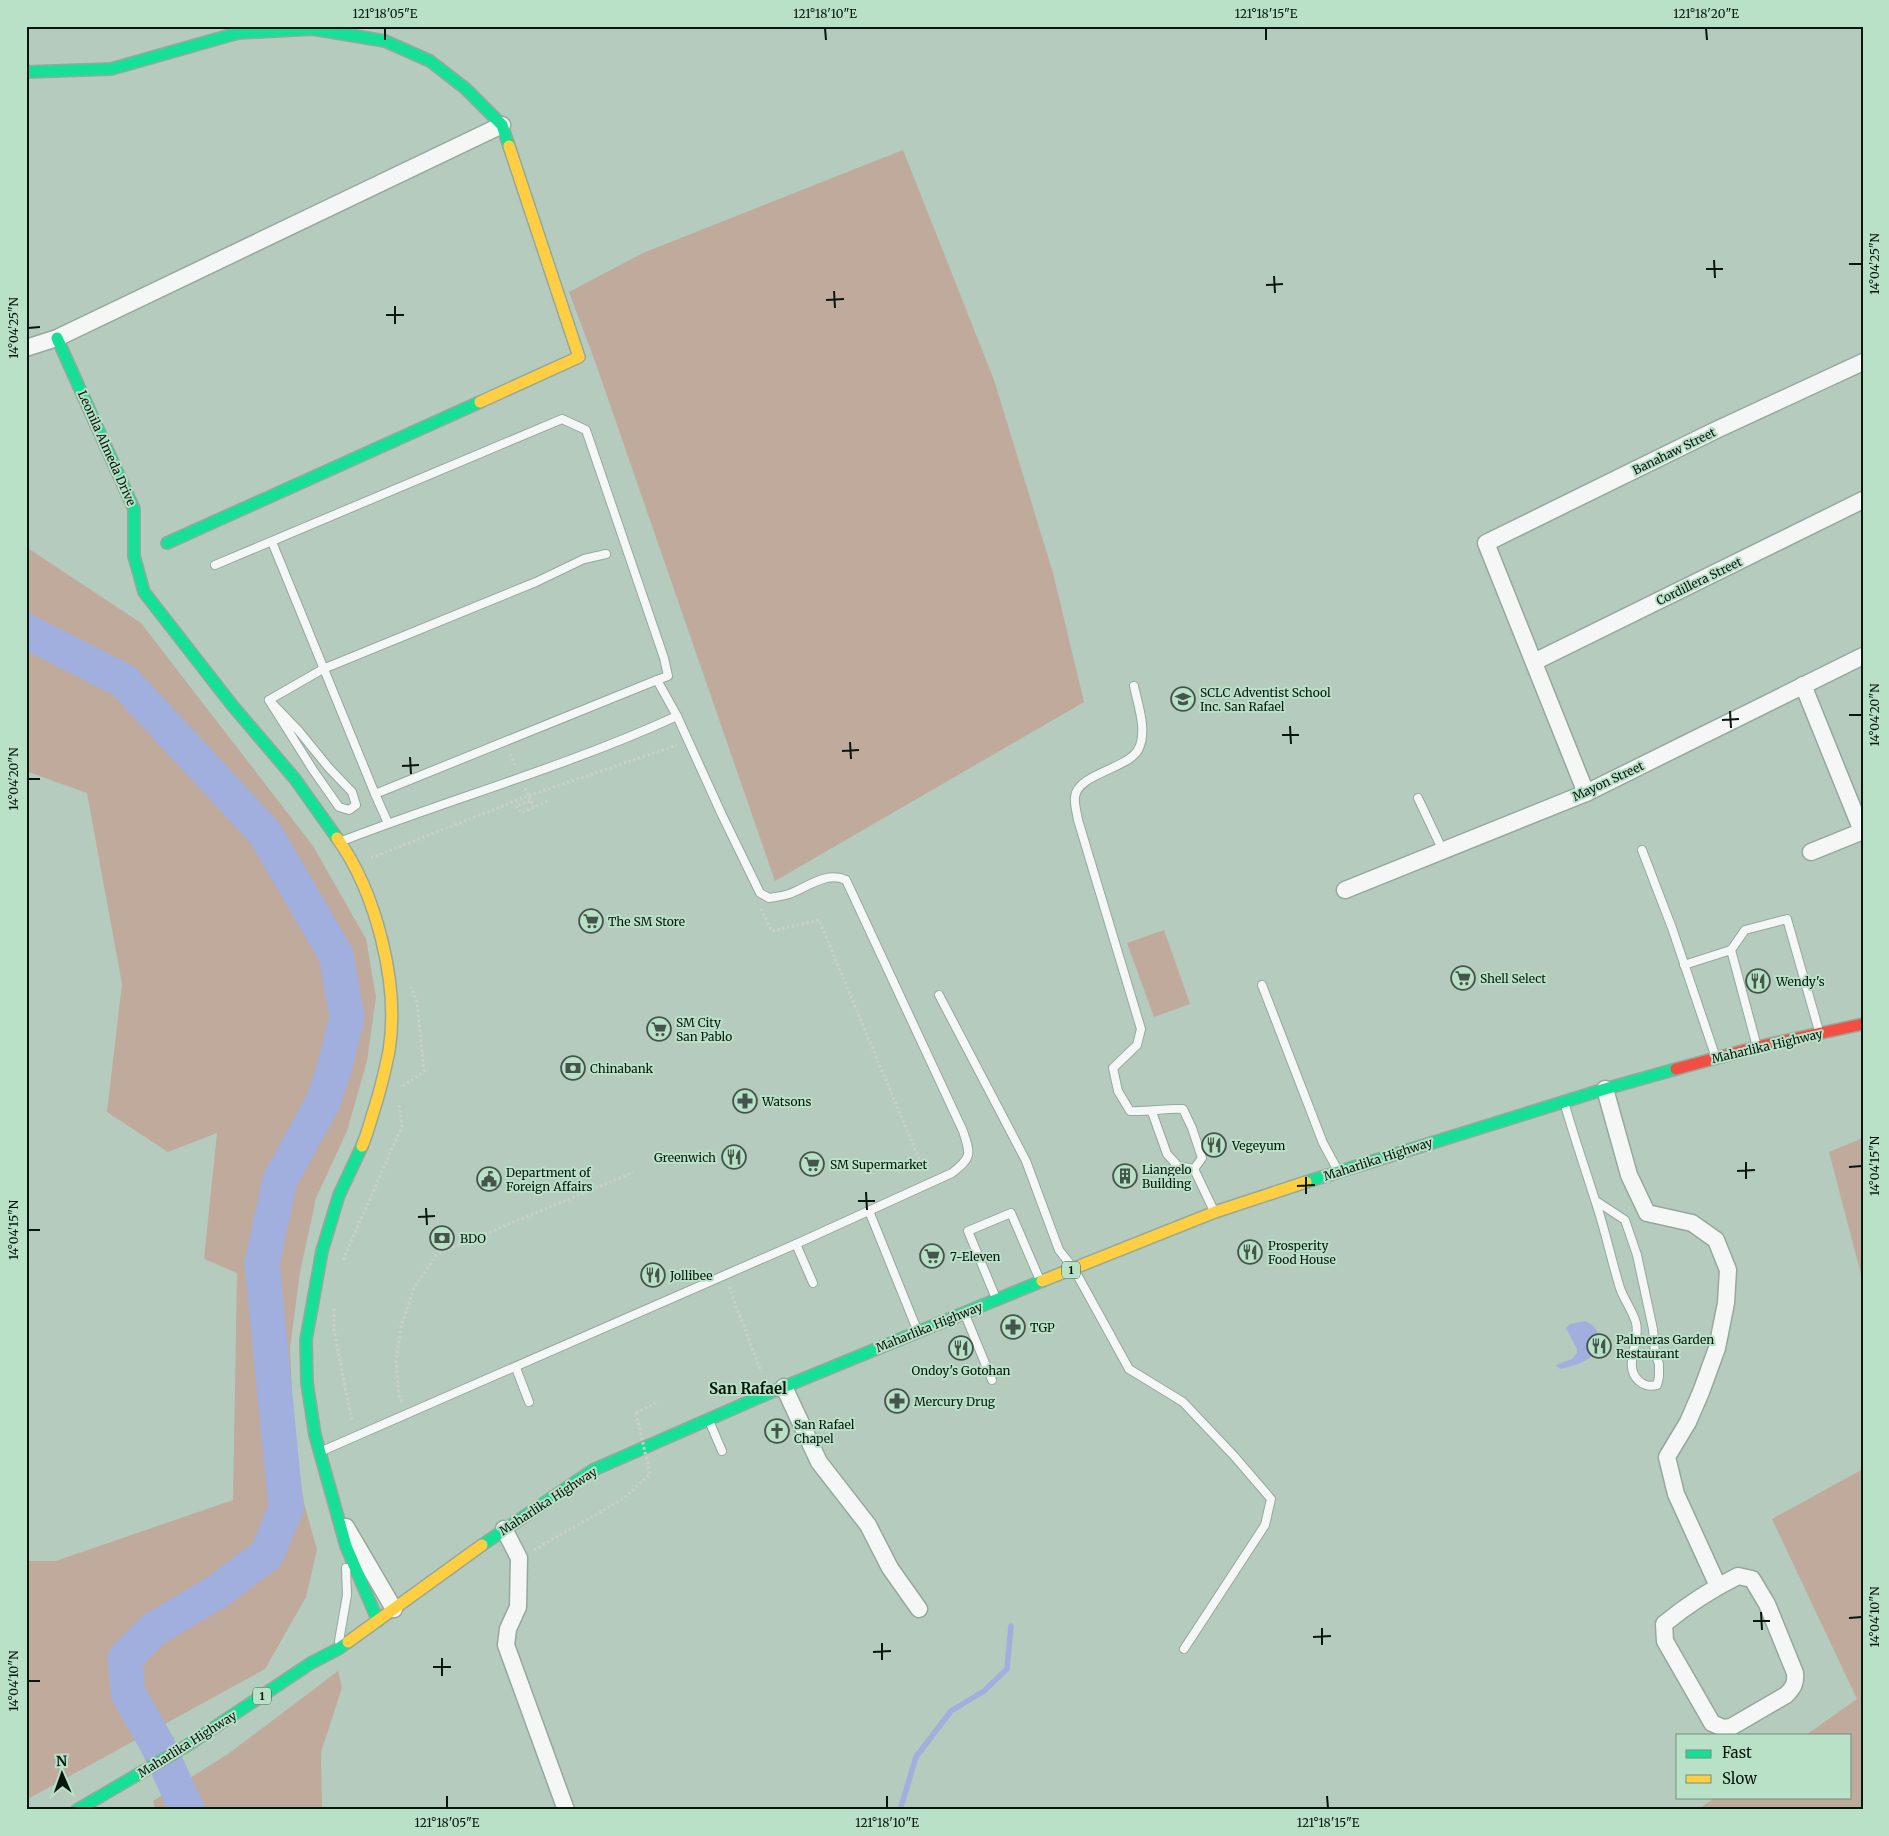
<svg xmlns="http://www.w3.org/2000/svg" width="1889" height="1836" font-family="Merriweather,serif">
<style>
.green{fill:#bfaa9b}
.water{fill:#a0afde}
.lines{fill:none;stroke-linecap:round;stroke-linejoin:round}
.stream{stroke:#a0afde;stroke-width:5.5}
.river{stroke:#a0afde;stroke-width:35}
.lane-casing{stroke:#96a89d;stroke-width:10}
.street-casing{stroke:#96a89d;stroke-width:19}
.fast-casing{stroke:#96a89d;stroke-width:14}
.slow-casing{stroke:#96a89d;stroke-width:14}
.jam-casing{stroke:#96a89d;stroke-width:14}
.path{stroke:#c9cfcb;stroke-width:3;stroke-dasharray:2.5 2.5;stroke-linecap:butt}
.lane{stroke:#f4f7f5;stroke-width:8}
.street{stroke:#f4f7f5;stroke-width:16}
.fast{stroke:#16e098;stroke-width:11}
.slow{stroke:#ffcf43;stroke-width:11}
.jam{stroke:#f24e42;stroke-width:11}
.path-bridge{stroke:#c9cfcb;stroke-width:3;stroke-dasharray:2.5 2.5;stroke-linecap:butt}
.ticks{fill:none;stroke:#08160e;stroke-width:2}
.labels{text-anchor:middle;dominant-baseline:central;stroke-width:4;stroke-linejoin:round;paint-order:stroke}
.shield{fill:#b9e1c7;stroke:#3d5346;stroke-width:1}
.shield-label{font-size:11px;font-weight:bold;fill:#08160e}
.street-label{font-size:12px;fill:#08160e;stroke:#b9e1c7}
.poi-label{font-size:12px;fill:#08160e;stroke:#b9e1c7;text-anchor:start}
.quarter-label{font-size:15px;font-weight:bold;fill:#08160e;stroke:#b9e1c7}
.neatline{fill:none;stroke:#08160e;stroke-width:2}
.ticks-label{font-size:12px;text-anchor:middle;fill:#08160e}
</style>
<rect width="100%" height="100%" fill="#b5cbbd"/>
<g class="green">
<path d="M903 150 994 380 1053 573 1084 702 775 881 597 367 569 292 643 253Z"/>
<path d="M26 547 141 623 313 846 366 939 376 997 367 1061 347 1131 316 1198 300 1272 290 1348 294 1439 304 1503 317 1550 306 1597 265 1669 26 1800V1561H56L233 1500 237 1273 204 1259 217 1133 168 1152 107 1112 122 984 87 793 26 771Z"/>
<path d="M1164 930 1190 1004 1154 1017 1127 943Z"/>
<path d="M1863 1138V1282L1829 1152Z"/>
<path d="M1863 1469V1810H1705L1703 1806 1716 1797H1850V1735H1806L1857 1699 1772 1519Z"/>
<path d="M338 1671 342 1688 321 1752 322 1810H156L153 1801 228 1754Z"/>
</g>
<path class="water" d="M1585 1321C1592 1324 1597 1328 1598 1335 1602 1358 1579 1365 1560 1369L1556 1365 1572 1359 1577 1353V1349L1566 1328 1570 1324Z"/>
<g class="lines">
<path class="stream" d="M900 1810 916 1757 951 1711 984 1691 1007 1669 1011 1626"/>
<path class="river" d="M26 631 124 681 265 833 336 955 347 1017 334 1069 323 1102 280 1180 262 1263 286 1508 267 1554 218 1591 154 1629 125 1658 128 1693 158 1746 187 1810"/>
<g class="lane-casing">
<g id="lane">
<path d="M272 542 375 794 388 823"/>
<path d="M215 565 562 419 586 430 664 658 668 676 657 680"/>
<path d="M1134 686C1138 705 1148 732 1138 750 1127 769 1077 774 1075 797 1074 804 1077 813 1078 820L1141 1029 1137 1045 1113 1068 1118 1091 1130 1111C1148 1112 1165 1108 1183 1109L1192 1128 1202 1158 1194 1169"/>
<path d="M269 700 323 669 536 582 584 559 606 554"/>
<path d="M269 700 298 730 329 768 352 792 356 805 349 810 339 807 313 770Z"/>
<path d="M375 794 657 680 677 716"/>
<path d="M1418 798 1443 851"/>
<path d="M1642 850 1672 928 1715 1055"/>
<path d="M1731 950 1745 930 1787 919 1819 1031"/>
<path d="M1684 965 1731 950 1756 1043"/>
<path d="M1262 985 1323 1143 1336 1167"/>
<path d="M939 995 1026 1161 1059 1250 1074 1269 1129 1369 1183 1402 1235 1457 1271 1499 1265 1525 1184 1649"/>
<path d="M1565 1105C1574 1137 1585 1168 1595 1200 1605 1229 1611 1259 1620 1288 1624 1300 1633 1311 1636 1323 1641 1342 1622 1366 1639 1381 1645 1386 1650 1387 1657 1385L1659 1377V1364L1655 1353 1653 1329 1637 1255 1625 1220 1596 1201"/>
<path d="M1152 1112 1167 1154 1178 1166 1194 1169"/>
<path d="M1194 1169 1213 1209"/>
<path d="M869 1211 916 1327"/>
<path d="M796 1244 813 1283"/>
<path d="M995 1296 968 1231 1011 1213 1039 1278"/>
<path d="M966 1317 992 1380"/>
<path d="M516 1368 529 1402"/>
<path d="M710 1423 722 1451"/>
<path d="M322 1451 796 1244 952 1173C972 1157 971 1155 963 1131L846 880C826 871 808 887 789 894 783 896 776 897 769 898L760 893 722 815 677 716C568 766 453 798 342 841"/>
<path d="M339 1641 347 1595 346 1568"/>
</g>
</g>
<g class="street-casing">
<g id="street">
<path d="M26 348 57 338 502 125"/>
<path d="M1534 662 1863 500"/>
<path d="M1803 685 1862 831"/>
<path d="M1586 793 1486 543 1714 431 1863 362"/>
<path d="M1811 852 1863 831"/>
<path d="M1345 890 1586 793 1863 656"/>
<path d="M1605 1089 1629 1175 1647 1213 1692 1223 1716 1240 1728 1270 1726 1303 1717 1348 1701 1392 1688 1422 1667 1457 1676 1494 1718 1586"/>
<path d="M784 1387 819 1462 868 1525 890 1568 919 1609"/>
<path d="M346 1527 394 1609"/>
<path d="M504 1529 519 1558 518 1607 508 1629 506 1645 566 1810"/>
<path d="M1738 1576 1752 1579 1767 1604 1795 1673C1796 1684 1793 1688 1786 1695L1731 1727 1723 1728 1712 1723 1665 1641 1664 1624C1687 1605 1712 1589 1738 1576Z"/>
</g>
</g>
<g class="fast-casing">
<g id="fast">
<path d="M26 72 111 69 238 33 313 29 385 41 430 61 466 89 502 125 509 146"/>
<path d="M57 338 134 509V556L144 592 232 705 295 779 337 838"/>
<path d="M167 543 480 402"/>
<path d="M362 1146 339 1195 322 1251 306 1340 307 1383 315 1435 346 1546 378 1621"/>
<path d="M1306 1182 1605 1089 1676 1069"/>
<path d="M482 1545 593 1470 769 1393 1042 1281"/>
<path d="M77 1810 188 1745 311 1663 338 1649 348 1642"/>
</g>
</g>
<g class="slow-casing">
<g id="slow">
<path d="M480 402 579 357 509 146"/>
<path d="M337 838C376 892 400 985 389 1051 385 1071 380 1091 374 1110 370 1122 367 1135 362 1146"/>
<path d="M1042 1281 1215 1212 1306 1182"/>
<path d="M348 1642 482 1545"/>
</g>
</g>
<g class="jam-casing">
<path id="jam" d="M1676 1069 1757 1047 1863 1024"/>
</g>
<g class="path">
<path d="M510 754 515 766"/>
<path d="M525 788 534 807"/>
<path d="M530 801 516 806 521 813 548 801"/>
<path d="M371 858 528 796 677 745"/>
<path d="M761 909 772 931 819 920 924 1171"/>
<path d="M403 1086 424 1071 417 1002 411 987"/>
<path d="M343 1260 402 1126 399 1104"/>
<path d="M729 1287 761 1372"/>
<path d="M334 1309V1330L352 1422"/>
<path d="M402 1402 399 1396 396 1360 401 1327 414 1288 437 1254 634 1172"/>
<path d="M636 1413 658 1402"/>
<path d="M534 1550 623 1499 650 1474"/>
</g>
<use href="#lane" class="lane"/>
<use href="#street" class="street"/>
<use href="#fast" class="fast"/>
<use href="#slow" class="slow"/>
<use href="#jam" class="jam"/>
<path class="path-bridge" d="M636 1413 650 1474"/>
</g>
<path class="ticks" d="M385 28V40M825 28 826 40M1266 28V40M1706 28 1707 40M1714 260 1715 278M1849 264H1862M1706 269H1723M1274 276 1275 293M1266 285 1283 284M834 291 835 308M826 300 844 299M395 306V324M386 315H404M28 328 40 327M1730 711 1731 728M1849 715H1862M1722 720 1739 719M1290 726 1291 744M1282 735H1299M850 742 851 759M842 751 859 750M410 757 411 774M402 766 419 765M28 779H40M1746 1162V1179M1849 1167 1862 1166M1737 1171 1755 1170M1306 1177V1194M1297 1186 1315 1185M866 1192 867 1210M858 1201H875M426 1208 427 1225M418 1217 435 1216M28 1230H40M1761 1612 1762 1630M1849 1618 1862 1617M1753 1621H1770M1322 1628V1645M1313 1637 1331 1636M882 1643V1660M873 1652 891 1651M442 1658V1676M433 1667H451M28 1681H40M447 1796V1808M887 1796V1808M1327 1796 1328 1808"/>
<defs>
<g id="school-ring" transform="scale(1.25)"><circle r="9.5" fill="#b9e1c7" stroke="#45554b" stroke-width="1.5"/><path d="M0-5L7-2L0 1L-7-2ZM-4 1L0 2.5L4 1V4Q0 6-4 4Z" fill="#45554b"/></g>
<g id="supermarket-ring" transform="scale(1.25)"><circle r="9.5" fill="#b9e1c7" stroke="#45554b" stroke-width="1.5"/><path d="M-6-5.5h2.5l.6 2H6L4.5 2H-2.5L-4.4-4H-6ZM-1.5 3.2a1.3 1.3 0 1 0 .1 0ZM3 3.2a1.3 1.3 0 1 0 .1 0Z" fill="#45554b"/></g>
<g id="restaurant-ring" transform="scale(1.25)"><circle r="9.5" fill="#b9e1c7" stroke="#45554b" stroke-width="1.5"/><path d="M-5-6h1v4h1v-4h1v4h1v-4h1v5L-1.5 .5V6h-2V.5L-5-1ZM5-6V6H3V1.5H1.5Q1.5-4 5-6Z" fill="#45554b"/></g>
<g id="bank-ring" transform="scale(1.25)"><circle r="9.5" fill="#b9e1c7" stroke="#45554b" stroke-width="1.5"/><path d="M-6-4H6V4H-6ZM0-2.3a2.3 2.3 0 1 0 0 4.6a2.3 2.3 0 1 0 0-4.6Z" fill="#45554b"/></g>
<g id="pharmacy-ring" transform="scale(1.25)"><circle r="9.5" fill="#b9e1c7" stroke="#45554b" stroke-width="1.5"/><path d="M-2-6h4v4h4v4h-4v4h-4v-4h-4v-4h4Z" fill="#45554b"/></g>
<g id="building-ring" transform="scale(1.25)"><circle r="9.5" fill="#b9e1c7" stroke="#45554b" stroke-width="1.5"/><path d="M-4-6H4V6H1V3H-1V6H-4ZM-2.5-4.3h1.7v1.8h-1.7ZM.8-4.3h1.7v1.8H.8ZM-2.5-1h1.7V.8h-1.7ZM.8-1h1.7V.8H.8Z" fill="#45554b"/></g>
<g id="civic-ring" transform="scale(1.25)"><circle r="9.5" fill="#b9e1c7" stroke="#45554b" stroke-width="1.5"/><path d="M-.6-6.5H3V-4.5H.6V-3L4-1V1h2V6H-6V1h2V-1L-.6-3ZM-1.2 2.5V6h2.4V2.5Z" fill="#45554b"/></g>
<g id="church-ring" transform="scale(1.25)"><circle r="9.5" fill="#b9e1c7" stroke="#45554b" stroke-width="1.5"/><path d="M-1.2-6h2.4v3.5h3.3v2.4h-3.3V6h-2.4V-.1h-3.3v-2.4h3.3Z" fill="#45554b"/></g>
</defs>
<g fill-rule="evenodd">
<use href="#school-ring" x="1183" y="699"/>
<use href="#supermarket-ring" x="591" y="921"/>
<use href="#supermarket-ring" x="1463" y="978"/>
<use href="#restaurant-ring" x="1758" y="981"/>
<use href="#supermarket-ring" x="659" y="1029"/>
<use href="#bank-ring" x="573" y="1068"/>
<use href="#pharmacy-ring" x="745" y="1101"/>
<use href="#restaurant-ring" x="1214" y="1145"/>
<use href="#restaurant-ring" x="734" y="1157"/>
<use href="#supermarket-ring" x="812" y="1164"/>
<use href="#building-ring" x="1125" y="1176"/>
<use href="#civic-ring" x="489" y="1179"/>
<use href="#bank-ring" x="442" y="1238"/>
<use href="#restaurant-ring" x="1250" y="1252"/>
<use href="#supermarket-ring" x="932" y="1256"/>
<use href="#restaurant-ring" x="653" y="1275"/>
<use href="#pharmacy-ring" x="1013" y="1327"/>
<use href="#restaurant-ring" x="1599" y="1346"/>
<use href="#restaurant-ring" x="961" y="1348"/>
<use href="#pharmacy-ring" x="897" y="1401"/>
<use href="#church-ring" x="777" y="1431"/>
</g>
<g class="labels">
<g class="shield">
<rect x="1062" y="1261.5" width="18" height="17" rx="4"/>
<rect x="253" y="1687.5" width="18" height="17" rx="4"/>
</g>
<g class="shield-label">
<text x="1071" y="1270">1</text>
<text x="262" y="1696">1</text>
</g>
<g class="street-label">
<text transform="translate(107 448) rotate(66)">Leonila Almeda Drive</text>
<text transform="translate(1674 451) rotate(-26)">Banahaw Street</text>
<text transform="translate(1699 581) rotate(-26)">Cordillera Street</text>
<text transform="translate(1608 781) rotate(-25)">Mayon Street</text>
<text transform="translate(1767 1046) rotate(-13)">Maharlika Highway</text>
<text transform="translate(1378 1159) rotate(-18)">Maharlika Highway</text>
<text transform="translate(929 1327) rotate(-22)">Maharlika Highway</text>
<text transform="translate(548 1501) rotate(-33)">Maharlika Highway</text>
<text transform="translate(187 1744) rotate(-32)">Maharlika Highway</text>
</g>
<g class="poi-label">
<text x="1200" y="692">SCLC Adventist School<tspan x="1200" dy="14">Inc. San Rafael</tspan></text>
<text x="608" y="921">The SM Store</text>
<text x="1480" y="978">Shell Select</text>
<text x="1776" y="981">Wendy's</text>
<text x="676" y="1022">SM City<tspan x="676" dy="14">San Pablo</tspan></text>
<text x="590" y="1068">Chinabank</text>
<text x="762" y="1101">Watsons</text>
<text x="1232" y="1145">Vegeyum</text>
<text x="716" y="1157" text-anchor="end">Greenwich</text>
<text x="830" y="1164">SM Supermarket</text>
<text x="1142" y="1169">Liangelo<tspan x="1142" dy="14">Building</tspan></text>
<text x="506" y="1172">Department of<tspan x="506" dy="14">Foreign Affairs</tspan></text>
<text x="460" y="1238">BDO</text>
<text x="1268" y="1245">Prosperity<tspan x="1268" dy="14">Food House</tspan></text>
<text x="950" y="1256">7-Eleven</text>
<text x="670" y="1275">Jollibee</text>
<text x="1030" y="1327">TGP</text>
<text x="1616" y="1339">Palmeras Garden<tspan x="1616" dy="14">Restaurant</tspan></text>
<text x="961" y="1370" text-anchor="middle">Ondoy's Gotohan</text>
<text x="914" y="1401">Mercury Drug</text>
<text x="794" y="1424">San Rafael<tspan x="794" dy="14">Chapel</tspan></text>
</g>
<g class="quarter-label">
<text x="748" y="1388">San Rafael</text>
</g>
</g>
<rect width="1889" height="1836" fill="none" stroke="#b9e1c7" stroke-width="55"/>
<rect x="1676" y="1734" width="175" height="65" fill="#b9e1c7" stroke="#72907d"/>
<rect x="1686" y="1750" width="25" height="8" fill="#16e098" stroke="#72907d"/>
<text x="1722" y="1758" font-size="15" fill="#08160e">Fast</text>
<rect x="1686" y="1775" width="25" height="8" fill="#ffcf43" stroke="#72907d"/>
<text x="1722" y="1784" font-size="15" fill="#08160e">Slow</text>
<g transform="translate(62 1774) rotate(358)" stroke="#b9e1c7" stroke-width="4" paint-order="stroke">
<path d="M0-4L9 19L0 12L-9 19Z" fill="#08160e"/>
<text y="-8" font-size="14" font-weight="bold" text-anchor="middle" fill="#08160e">N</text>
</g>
<rect x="28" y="28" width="1834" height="1780" class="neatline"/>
<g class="ticks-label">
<text x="385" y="18">121°18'05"E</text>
<text x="825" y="18">121°18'10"E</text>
<text x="1266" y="18">121°18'15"E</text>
<text x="1706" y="18">121°18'20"E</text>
<text transform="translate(1875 264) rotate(-90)" y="4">14°04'25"N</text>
<text transform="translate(14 328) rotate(-90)" y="4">14°04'25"N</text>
<text transform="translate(1875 715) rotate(-90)" y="4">14°04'20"N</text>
<text transform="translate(14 779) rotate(-90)" y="4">14°04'20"N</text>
<text transform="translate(1875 1166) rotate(-90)" y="4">14°04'15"N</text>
<text transform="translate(14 1230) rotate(-90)" y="4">14°04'15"N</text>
<text transform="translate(1875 1617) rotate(-90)" y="4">14°04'10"N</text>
<text transform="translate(14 1681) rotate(-90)" y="4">14°04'10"N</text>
<text x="447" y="1827">121°18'05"E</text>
<text x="887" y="1827">121°18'10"E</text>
<text x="1328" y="1827">121°18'15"E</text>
</g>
</svg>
